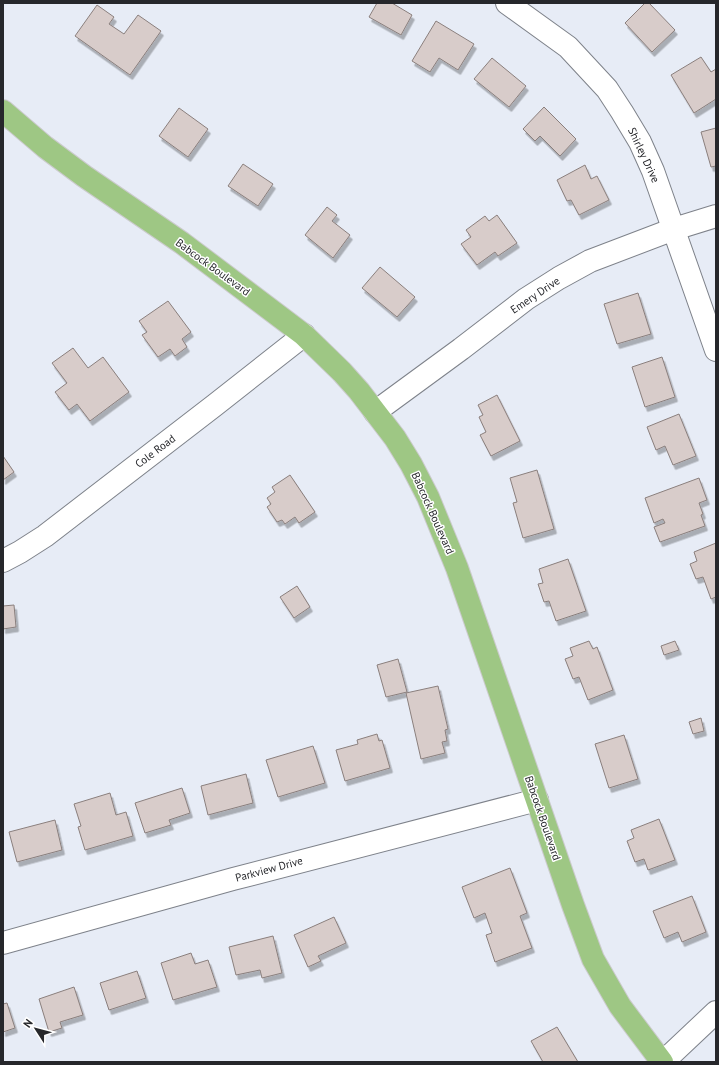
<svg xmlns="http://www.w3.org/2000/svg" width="719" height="1065" font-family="'PT Sans',sans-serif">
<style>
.building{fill:#d8ccca;stroke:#8a7f7d;filter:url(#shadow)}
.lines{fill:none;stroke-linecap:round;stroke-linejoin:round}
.minor-casing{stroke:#7e828a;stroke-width:24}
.major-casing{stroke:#cbcbcc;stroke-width:24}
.minor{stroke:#fff;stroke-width:22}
.major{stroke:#9ec784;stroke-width:22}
.labels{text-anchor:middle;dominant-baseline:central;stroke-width:3;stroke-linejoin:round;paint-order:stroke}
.street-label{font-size:11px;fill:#26272b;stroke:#fff}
</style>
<defs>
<filter id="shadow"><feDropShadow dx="2.5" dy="4.5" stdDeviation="0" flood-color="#0004"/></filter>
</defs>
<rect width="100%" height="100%" fill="#e7ecf6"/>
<g class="building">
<path d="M377 3H392L412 15 401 35 369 17Z"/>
<path d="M645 3H649L675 30 652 52 625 23Z"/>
<path d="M97 5 114 17 109 24 124 34 138 15 161 31 130 75 75 36Z"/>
<path d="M436 21 474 44 458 70 439 58 430 72 412 61Z"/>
<path d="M701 57 711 72 716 69V99L694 113 671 75Z"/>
<path d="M492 58 526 86 509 107 474 79Z"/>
<path d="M544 107 576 139 560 156 540 136 535 141 523 129Z"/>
<path d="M179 108 208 129 188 157 159 136Z"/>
<path d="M716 128V166L711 167 701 132Z"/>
<path d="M243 164 273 184 258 206 228 186Z"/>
<path d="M585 165 591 179 597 176 609 200 579 215 571 200 567 201 557 180Z"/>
<path d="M327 207 337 215 332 221 350 235 333 258 305 235Z"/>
<path d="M497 215 517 243 498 256 495 252 477 265 461 244 471 237 466 230 485 216 489 221Z"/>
<path d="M380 267 415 297 397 317 362 288Z"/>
<path d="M638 293 651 334 617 344 604 304Z"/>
<path d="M168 301 191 332 182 339 187 347 175 356 170 349 158 357 142 335 147 332 139 321Z"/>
<path d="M73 348 88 368 103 357 129 392 90 421 77 404 69 410 55 392 67 383 52 363Z"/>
<path d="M662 357 675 397 645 407 632 367Z"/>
<path d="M497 395 520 441 491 456 480 435 486 432 479 417 483 415 478 405Z"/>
<path d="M679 414 696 456 673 465 665 446 656 450 647 427Z"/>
<path d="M3 456 14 472 3 480Z"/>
<path d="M537 470 554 529 523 538 513 503 517 502 510 478Z"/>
<path d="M290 475 315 512 299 523 295 517 285 524 282 520 277 522 267 507 271 504 267 498 275 492 272 487Z"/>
<path d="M699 478 707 500 699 503 703 514 701 515 705 526 660 542 654 527 665 523 663 519 654 523 645 498Z"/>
<path d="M716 543V597L711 599 703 577 696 579 690 564 697 561 694 552Z"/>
<path d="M568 559 586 611 556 621 549 601 544 602 538 584 543 583 539 569Z"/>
<path d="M297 586 310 607 294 618 280 597Z"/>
<path d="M14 605 16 627 3 629V606Z"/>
<path d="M589 641 593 649 597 647 613 690 588 700 579 677 573 679 565 659 573 656 570 648Z"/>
<path d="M675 641 679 650 664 655 661 646Z"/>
<path d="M398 659 407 692 386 697 377 665Z"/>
<path d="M438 686 448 729 445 730 447 741 442 742 445 753 421 759 406 693Z"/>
<path d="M701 718 704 731 693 734 689 722Z"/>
<path d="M377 734 379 741 382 740 390 768 345 781 336 750 358 744 357 740Z"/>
<path d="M624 735 638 779 609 788 595 744Z"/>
<path d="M313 746 325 783 278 797 266 760Z"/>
<path d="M246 774 253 803 208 815 201 786Z"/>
<path d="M182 788 190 813 169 820 171 825 145 833 135 803Z"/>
<path d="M110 793 116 815 126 812 133 836 85 850 78 827 81 826 74 804Z"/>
<path d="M659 819 675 860 648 870 644 859 635 862 627 841 634 838 631 830Z"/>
<path d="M55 820 62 850 17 862 9 832Z"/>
<path d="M510 868 527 913 520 916 532 948 495 962 486 935 492 933 485 913 474 918 462 887Z"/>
<path d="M692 896 706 932 682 942 678 932 664 938 653 911Z"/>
<path d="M334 917 346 943 318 956 321 961 308 967 294 935Z"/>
<path d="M273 936 282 973 262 978 260 970 236 975 229 947Z"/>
<path d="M191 953 195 964 208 960 217 987 173 1000 161 963Z"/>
<path d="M137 971 146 998 109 1010 100 983Z"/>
<path d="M74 987 83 1015 60 1022 62 1028 49 1032 39 999Z"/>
<path d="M7 1003 15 1028 3 1032V1004Z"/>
<path d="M557 1027 578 1062H543L531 1041Z"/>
</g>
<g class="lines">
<g class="minor-casing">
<g id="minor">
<path d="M507 3 568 47 607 89 622 112 640 142 653 171 716 350"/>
<path d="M375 412 461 349 526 299 559 278 590 261 674 229 716 216"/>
<path d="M3 561 20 552 45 536 215 405 304 335"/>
<path d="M3 943 233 879 537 800"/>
<path d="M663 1062 716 1012"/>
</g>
</g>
<g class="major-casing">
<path id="major" d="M3 111 45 147 84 176 182 243 304 335 342 372 359 391 395 438 411 464 428 497 457 568 573 905 593 959 620 1006 662 1062"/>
</g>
<use href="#minor" class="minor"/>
<use href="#major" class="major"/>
</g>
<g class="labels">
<g class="street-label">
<text transform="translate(644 155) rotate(65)">Shirley Drive</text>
<text transform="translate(213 267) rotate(36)">Babcock Boulevard</text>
<text transform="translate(535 295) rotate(-34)">Emery Drive</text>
<text transform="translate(155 451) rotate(-37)">Cole Road</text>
<text transform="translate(433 513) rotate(66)">Babcock Boulevard</text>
<text transform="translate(543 818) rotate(71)">Babcock Boulevard</text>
<text transform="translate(269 869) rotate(-15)">Parkview Drive</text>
</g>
</g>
<rect width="719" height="1065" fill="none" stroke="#26272b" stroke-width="8"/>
<g transform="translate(36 1029) rotate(306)" stroke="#ffffff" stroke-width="3" paint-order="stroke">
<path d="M0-3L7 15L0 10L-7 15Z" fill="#26272b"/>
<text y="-6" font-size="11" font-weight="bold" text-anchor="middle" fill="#26272b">N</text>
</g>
</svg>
